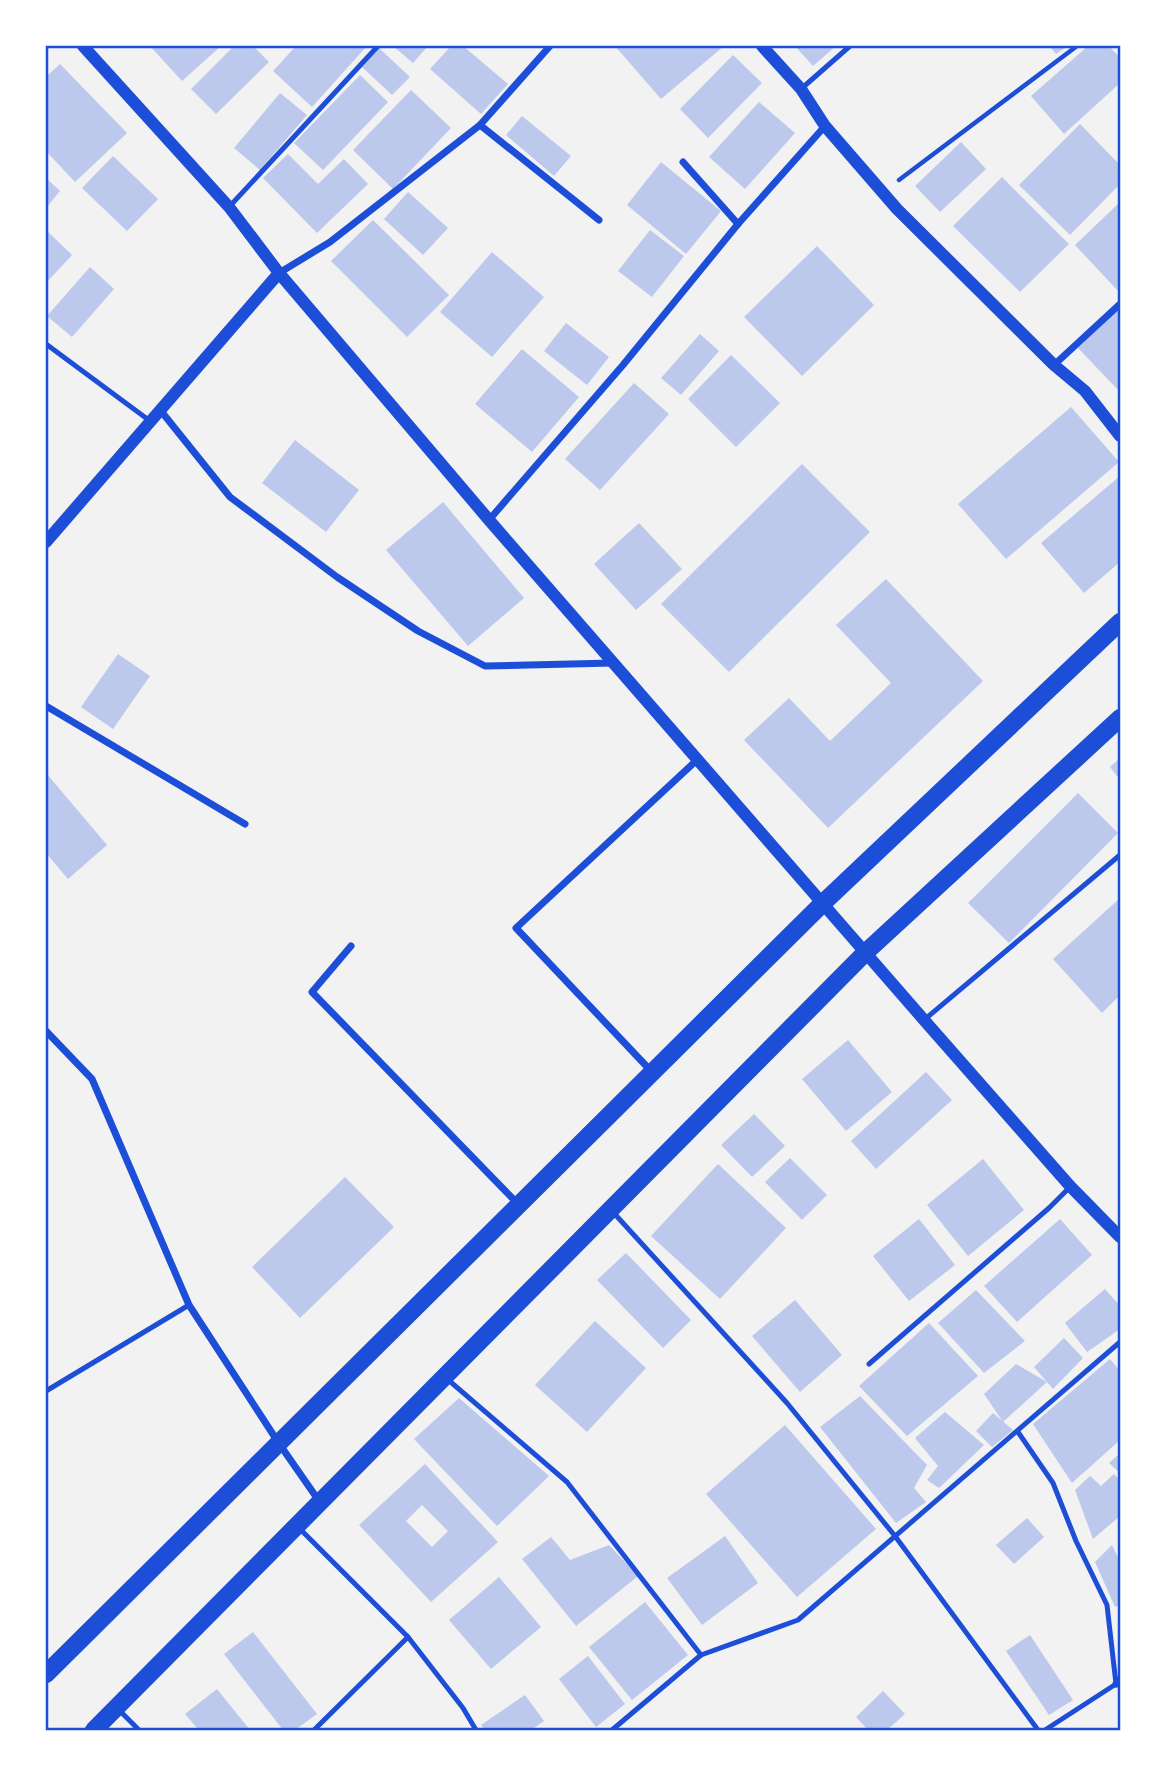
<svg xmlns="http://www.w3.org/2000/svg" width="1166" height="1776" font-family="Arial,sans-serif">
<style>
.building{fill:#bdc9ec;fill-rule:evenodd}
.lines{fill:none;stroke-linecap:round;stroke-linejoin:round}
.path{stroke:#1d4ed8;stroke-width:4.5}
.service{stroke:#1d4ed8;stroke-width:5}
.minor{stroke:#1d4ed8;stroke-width:7}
.tertiary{stroke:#1d4ed8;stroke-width:12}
.primary{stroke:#1d4ed8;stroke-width:18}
.neatline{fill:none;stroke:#1d4ed8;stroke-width:2.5}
</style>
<rect width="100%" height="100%" fill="#f2f2f2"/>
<g class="building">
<path d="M150 46H221L182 81Z"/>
<path d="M234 46H253L269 62 216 114 191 89Z"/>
<path d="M296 46H367L312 107 273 71Z"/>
<path d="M393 46H428L413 63Z"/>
<path d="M451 46H463L508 84 481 114 430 69Z"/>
<path d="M615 46H724L661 99Z"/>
<path d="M795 46H836L813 66Z"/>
<path d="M1049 46H1068L1056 54Z"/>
<path d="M1088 46H1109L1120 58V83L1064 134 1031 96Z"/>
<path d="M379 48 410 77 392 95 362 67Z"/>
<path d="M733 55 762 83 708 138 680 109Z"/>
<path d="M60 64 127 133 75 182 46 151V77Z"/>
<path d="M360 75 388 102 323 170 294 143Z"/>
<path d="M411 90 451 128 393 189 353 150Z"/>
<path d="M280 93 307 115 260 170 234 148Z"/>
<path d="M759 102 795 133 745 189 709 157Z"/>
<path d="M522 116 571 156 554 176 506 135Z"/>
<path d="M1080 124 1120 165V184L1070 235 1019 185Z"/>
<path d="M961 142 986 169 940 212 915 186Z"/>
<path d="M288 154 318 184 344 159 368 184 317 233 263 178Z"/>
<path d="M113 156 158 199 127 231 82 188Z"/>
<path d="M661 162 721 211 686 254 627 205Z"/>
<path d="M1002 177 1069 244 1020 292 953 226Z"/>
<path d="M46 178 60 191 46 208Z"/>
<path d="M408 192 448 228 423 255 384 219Z"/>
<path d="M1120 202V293L1075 245Z"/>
<path d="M373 220 449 295 407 337 331 261Z"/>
<path d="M46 230 72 255 46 283Z"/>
<path d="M650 230 684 256 652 297 618 271Z"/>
<path d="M817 246 874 305 802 376 744 317Z"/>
<path d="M492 252 544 297 492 357 440 312Z"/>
<path d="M90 267 114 289 72 337 47 316Z"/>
<path d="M1120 307V392L1078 348Z"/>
<path d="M566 323 609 357 587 385 544 351Z"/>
<path d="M700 334 719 351 681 395 661 378Z"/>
<path d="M522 349 579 397 532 452 475 404Z"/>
<path d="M731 355 780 403 736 447 688 399Z"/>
<path d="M634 383 669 414 600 490 565 459Z"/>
<path d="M1071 407 1119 462 1006 559 958 504Z"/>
<path d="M295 440 359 490 326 532 262 483Z"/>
<path d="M802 464 870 532 729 672 661 604Z"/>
<path d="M1120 476V562L1084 593 1041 543Z"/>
<path d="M443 502 524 598 468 646 386 550Z"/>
<path d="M639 523 682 569 636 610 594 564Z"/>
<path d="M886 579 983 681 828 828 744 740 789 698 830 741 891 683 836 625Z"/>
<path d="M118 654 150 676 113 729 81 707Z"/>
<path d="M1120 758V780L1110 767Z"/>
<path d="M46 773 107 845 68 879 46 853Z"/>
<path d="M1078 793 1118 833 1009 943 968 903Z"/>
<path d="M1120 898V995L1102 1013 1053 959Z"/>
<path d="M848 1040 892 1092 846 1131 802 1079Z"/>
<path d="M926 1072 952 1100 876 1169 851 1141Z"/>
<path d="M754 1114 785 1146 752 1177 721 1145Z"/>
<path d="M790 1158 827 1195 802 1220 765 1182Z"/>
<path d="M983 1159 1024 1210 968 1256 927 1205Z"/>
<path d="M718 1164 786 1228 720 1299 651 1236Z"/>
<path d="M345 1177 394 1227 300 1318 252 1267Z"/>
<path d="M919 1219 955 1265 909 1301 873 1256Z"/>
<path d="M1060 1219 1092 1255 1017 1322 984 1286Z"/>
<path d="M626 1253 691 1320 663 1348 597 1280Z"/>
<path d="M1105 1289 1120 1306V1329L1087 1352 1065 1323Z"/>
<path d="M976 1290 1025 1341 984 1373 938 1323Z"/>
<path d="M795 1300 842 1355 800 1392 752 1336Z"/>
<path d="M595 1321 646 1368 587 1432 535 1385Z"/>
<path d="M929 1323 978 1376 907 1436 859 1386Z"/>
<path d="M1064 1338 1083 1358 1053 1389 1047 1382 1003 1422 984 1394 1016 1364 1047 1382 1034 1367Z"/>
<path d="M1110 1359 1120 1371V1440L1072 1483 1033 1424Z"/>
<path d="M860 1396 927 1465 914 1488 926 1502 896 1523 820 1427Z"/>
<path d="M459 1398 549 1476 497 1526 414 1439Z"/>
<path d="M945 1412 984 1445 939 1488 927 1480 938 1466 915 1438Z"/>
<path d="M993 1413 1013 1430 992 1447 976 1431Z"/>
<path d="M785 1425 876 1529 797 1597 706 1494Z"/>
<path d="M1120 1453V1473L1109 1463Z"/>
<path d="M425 1464 498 1542 431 1602 359 1525ZM422 1505 448 1531 432 1547 406 1521Z"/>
<path d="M1114 1474 1120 1480V1516L1093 1539 1075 1490 1090 1476 1101 1486Z"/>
<path d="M1027 1518 1044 1537 1014 1564 996 1545Z"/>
<path d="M725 1536 758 1583 702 1625 667 1578Z"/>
<path d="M551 1537 570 1560 609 1545 638 1576 576 1626 522 1559Z"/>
<path d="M1112 1545 1120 1562V1605L1115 1607 1095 1562Z"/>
<path d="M499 1577 541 1627 491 1669 449 1620Z"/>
<path d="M645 1602 688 1655 632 1700 589 1647Z"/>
<path d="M253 1632 317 1714 295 1730H283L224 1654Z"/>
<path d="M1030 1635 1073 1700 1049 1715 1006 1651Z"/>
<path d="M588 1656 625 1704 596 1727 559 1679Z"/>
<path d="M217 1689 250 1730H199L185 1714Z"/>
<path d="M883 1691 905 1714 887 1730H868L856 1717Z"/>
<path d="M525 1695 544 1721 531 1730H485L481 1725Z"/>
</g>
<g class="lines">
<path class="path" d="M899 180 1077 46"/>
<g class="service">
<path d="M801 89 850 46"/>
<path d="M229 207 378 46"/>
<path d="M46 344 150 421"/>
<path d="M924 1020 1120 855"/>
<path d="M612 1211 787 1403 895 1536 1038 1730"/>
<path d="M869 1364 1049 1208 1069 1188"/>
<path d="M446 1378 567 1482 701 1655"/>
<path d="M46 1391 189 1305"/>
<path d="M1018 1432 1053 1483 1076 1541 1107 1605 1116 1684 1045 1730"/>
<path d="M299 1528 408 1637 463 1708 476 1730"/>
<path d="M119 1710 139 1730"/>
<path d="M314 1730 408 1637"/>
<path d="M612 1730 701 1655 798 1620 1120 1342"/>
</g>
<g class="minor">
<path d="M480 125 599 220"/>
<path d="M683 162 738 224"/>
<path d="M279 273 330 242 480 125 550 46"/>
<path d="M1054 365 1120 304"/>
<path d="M161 411 230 497 337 577 418 631 485 666 613 663"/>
<path d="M489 520 623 365 738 224 825 126"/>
<path d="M46 706 245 824"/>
<path d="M351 946 312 992 518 1204"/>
<path d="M46 1031 92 1079 189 1305 278 1442 319 1501"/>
<path d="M651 1071 516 928 698 759"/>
<path d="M1116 1684 1120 1679"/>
</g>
<g class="tertiary">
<path d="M83 46 229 207 279 273 489 520 924 1020 1070 1186 1120 1237"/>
<path d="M762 46 801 89 825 126 897 209 1054 365 1085 391 1120 436"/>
<path d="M46 542 279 273"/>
</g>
<g class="primary">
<path d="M46 1674 823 903 1120 622"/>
<path d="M94 1730 866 952 1120 718"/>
</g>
</g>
<rect width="1166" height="1776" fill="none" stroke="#ffffff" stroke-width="94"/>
<rect x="47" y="47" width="1072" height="1682" class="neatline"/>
</svg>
